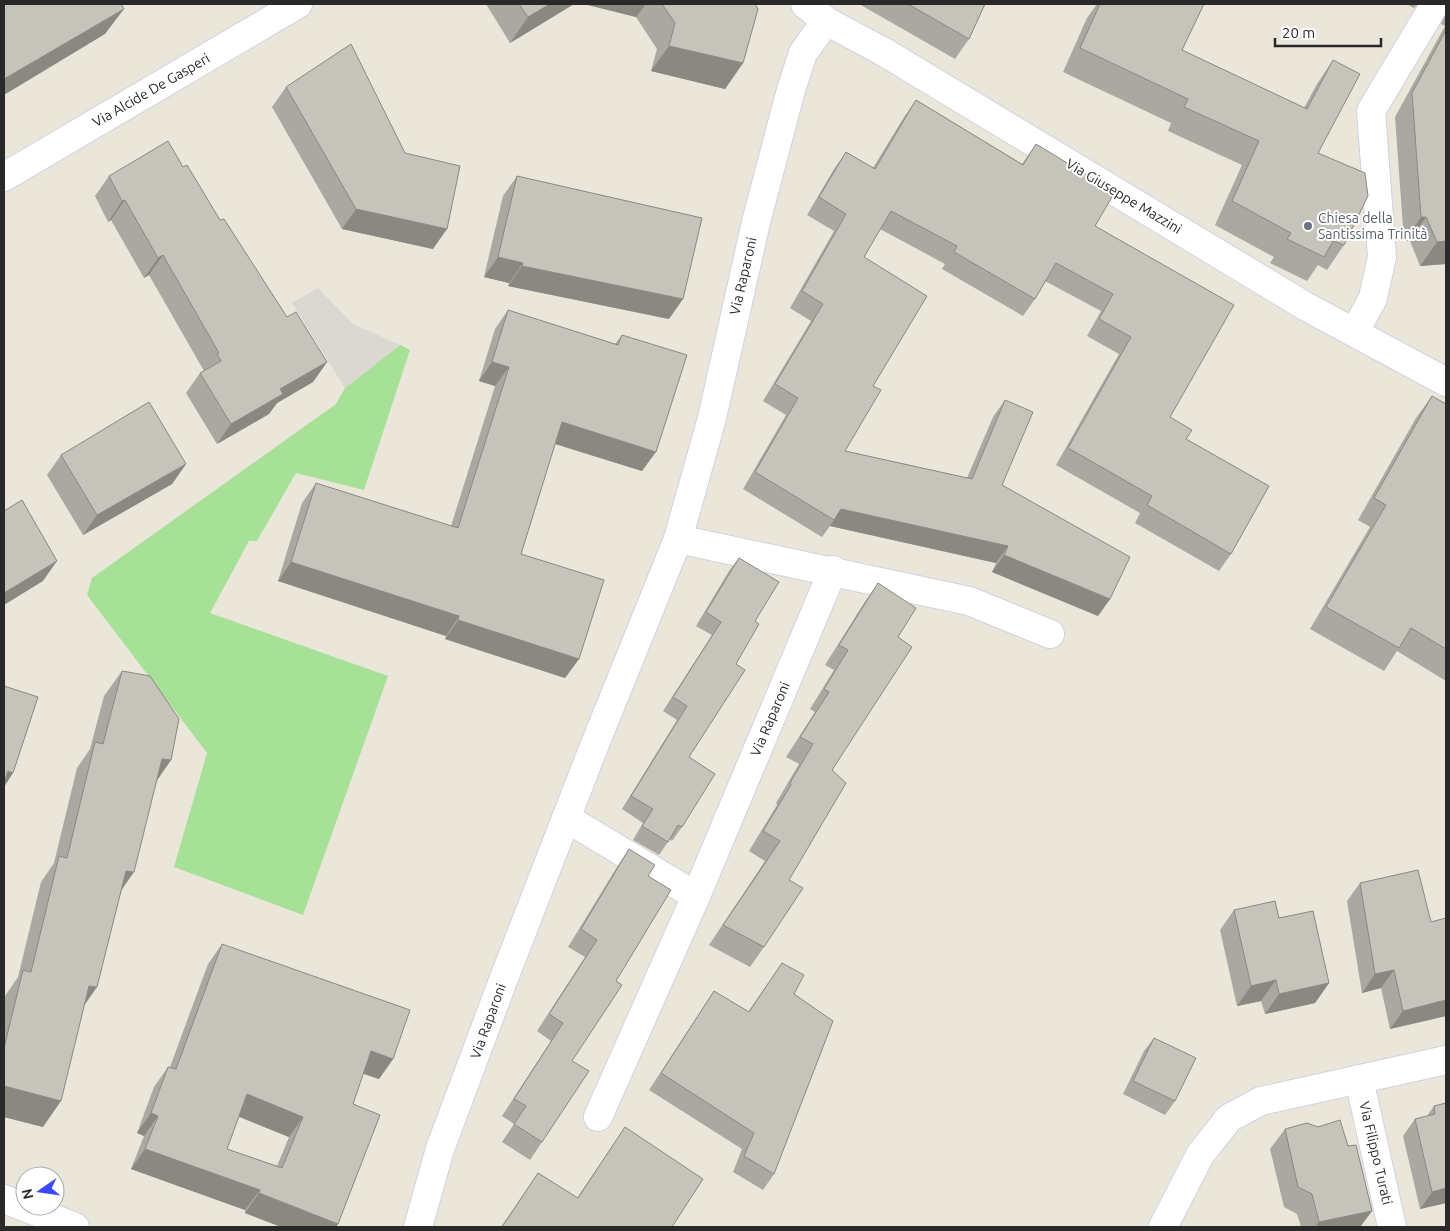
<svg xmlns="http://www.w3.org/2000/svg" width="1450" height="1231" font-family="Ubuntu,sans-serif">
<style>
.green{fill:#a7e197}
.plaza{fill:#dbd8d1}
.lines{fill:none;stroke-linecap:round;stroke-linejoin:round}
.minor-casing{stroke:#d0d1e2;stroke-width:30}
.tertiary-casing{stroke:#d0d1e2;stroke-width:30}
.minor{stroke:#fff;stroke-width:28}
.tertiary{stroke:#fff;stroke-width:28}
.wall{fill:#aaa8a0;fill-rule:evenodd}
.shaded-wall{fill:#8b8882}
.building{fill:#c6c3ba;stroke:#8b8882;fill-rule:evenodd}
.worship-dot{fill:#6b7280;stroke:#fff;stroke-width:2}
.labels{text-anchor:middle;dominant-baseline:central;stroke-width:4;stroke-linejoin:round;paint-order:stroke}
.street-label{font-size:14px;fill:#292929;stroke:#fff}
.worship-label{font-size:14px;fill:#5b616d;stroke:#fff;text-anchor:start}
</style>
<rect width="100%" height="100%" fill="#ebe6da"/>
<path class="green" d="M400 345 410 350 364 490 296 473 257 541H249L210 613 388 676 303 915 174 867 207 753 87 595 92 578 336 404 345 388Z"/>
<path class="plaza" d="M318 288 353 324 400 345 345 388 292 303Z"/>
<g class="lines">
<g class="minor-casing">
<g id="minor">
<path d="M4 177 298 4"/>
<path d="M1355 331 1373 298 1382 257 1371 111 1435 4"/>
<path d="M678 539 969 601 1050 634"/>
<path d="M566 818 696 896"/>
<path d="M1359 1079 1392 1227"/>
<path d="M598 1117 696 896 833 570"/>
<path d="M4 1199 75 1227"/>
<path d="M418 1227 440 1149 504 978 593 749 678 539 712 418 756 222 791 90 803 53 826 21"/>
<path d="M1163 1227 1200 1155 1229 1118 1261 1101 1446 1060"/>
</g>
</g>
<g class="tertiary-casing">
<path id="tertiary" d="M805 4 826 21 884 52 1305 306 1446 382"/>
</g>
<use href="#minor" class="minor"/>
<use href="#tertiary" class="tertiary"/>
</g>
<g class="wall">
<path d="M486 4H574L510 43Z"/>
<path d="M584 4H755L743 63 725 89 651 71 657 49 636 17Z"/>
<path d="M859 4H985L969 39 955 59Z"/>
<path d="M1097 4H1204L1182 50 1304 108 1317 84 1333 60 1318 153 1344 245 1327 270 1318 265 1307 281 1270 263 1274 257 1215 225 1242 165 1168 131 1171 123 1063 72 1087 18Z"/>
<path d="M1406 4H1418L1414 8Z"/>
<path d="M1446 13V264L1420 266 1410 241H1404L1395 117 1445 26 1441 24Z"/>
<path d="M286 87 433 249 342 229 272 107Z"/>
<path d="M916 100 1022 164 1036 144 1095 226 1170 417 1186 439 1231 554 1219 571 1135 523 1140 513 1056 465 1119 354 1087 336 1101 311 1045 281 1035 299 1023 316 942 269 945 264 880 229 864 257 873 386 845 451 967 478 993 417 1005 400 1002 485 1110 599 1098 616 992 572 996 563 830 526 822 537 743 489 786 415 763 401 811 321 790 308 834 231 807 215 834 169 846 152 873 168 904 117Z"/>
<path d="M183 167 287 317 327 362 313 382 277 403 269 414 217 444 186 393 200 373 204 371 149 275 144 278 111 220 108 222 95 196 109 176Z"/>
<path d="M517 176 669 319 508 286 509 283 484 277 503 196Z"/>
<path d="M508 310 615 344 622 335 642 471 555 444 521 554 579 659 565 678 445 639 446 636 278 581 302 503 316 483 451 526 495 386 479 381 495 329Z"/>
<path d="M1432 396 1446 404V681L1397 651 1384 671 1310 629 1370 527 1358 520 1416 418Z"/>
<path d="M61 455 186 464 172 484 83 535 47 475Z"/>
<path d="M739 558 755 621 736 664 689 757 682 827 672 841 670 839 659 855 633 840 643 823 622 809 677 720 663 711 712 635 696 626 729 571Z"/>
<path d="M878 583 898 637 832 770 789 880 764 947 750 967 709 945 765 861 749 851 777 805 776 803 799 764 786 757 815 712 810 709 834 670 825 665 864 603Z"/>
<path d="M122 671 171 760 157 780 84 1007 43 1127 4 1117V999L5 996 18 977 41 882 54 863 77 768 90 749 104 696Z"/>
<path d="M629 849 648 876 616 981 572 1061 542 1142 530 1160 502 1142 514 1124 502 1116 551 1041 537 1031 585 957 568 947 617 867Z"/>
<path d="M1360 883 1431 922 1446 918V1016L1390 1029 1381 988 1362 993 1347 901Z"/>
<path d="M1234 910 1279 918 1329 983 1315 1003 1265 1014 1261 1001 1237 1006 1220 930Z"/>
<path d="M222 944 393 1059 379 1079 363 1074 353 1104 338 1224 336 1227H281L245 1213V1210L131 1169 144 1136 137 1133 154 1087 168 1067H170L208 964ZM239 1117 289 1137 277 1166 227 1149Z"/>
<path d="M782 963 794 994 774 1174 763 1190 733 1172 742 1149 649 1090 714 991 748 1012Z"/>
<path d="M1154 1038 1175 1101 1165 1115 1123 1094 1144 1051Z"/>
<path d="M1446 1103V1203L1420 1209 1403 1136 1415 1119 1427 1116 1434 1106Z"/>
<path d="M625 1127 672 1227H501L538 1173 577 1198Z"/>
<path d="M1285 1129 1348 1146 1372 1211 1360 1227H1301L1297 1214 1284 1207 1270 1149Z"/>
</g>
<g class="shaded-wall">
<path d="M550 4H574L510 43 528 17Z"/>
<path d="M584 4H646L636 17Z"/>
<path d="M124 9 105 34 4 95V79Z"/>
<path d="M669 46 743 63 725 89 651 71Z"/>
<path d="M125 200 111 220 108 222 122 201Z"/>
<path d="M356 209 447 229 433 249 342 229Z"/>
<path d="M1421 217H1426L1410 241H1404Z"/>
<path d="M1446 241V264L1420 266 1437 242Z"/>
<path d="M163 255 149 275 144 278 158 258Z"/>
<path d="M498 257 523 263 509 283 484 277Z"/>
<path d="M522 266 683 299 669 319 508 286Z"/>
<path d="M327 362 313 382 277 403 269 414 217 444 231 424 280 389Z"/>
<path d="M492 362 509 367 495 386 479 381Z"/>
<path d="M562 422 656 452 642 471 549 442Z"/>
<path d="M186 464 172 484 83 535 97 515Z"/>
<path d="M841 509 1008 546 996 563 830 526Z"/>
<path d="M1004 555 1110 599 1098 616 992 572Z"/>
<path d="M57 561 43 581 4 605V593Z"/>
<path d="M291 562 459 616 446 636 278 581Z"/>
<path d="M458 620 579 659 565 678 445 639Z"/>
<path d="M162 759 171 760 153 786Z"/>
<path d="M8 771 13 773 4 787V777Z"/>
<path d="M126 871 134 872 116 898Z"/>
<path d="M1394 970 1381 988 1362 993 1375 974Z"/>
<path d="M1276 980 1261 1001 1237 1006 1251 986Z"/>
<path d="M1329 983 1315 1003 1265 1014 1279 994Z"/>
<path d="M89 986 97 987 79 1013Z"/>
<path d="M1446 1000V1016L1390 1029 1403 1011Z"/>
<path d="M371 1051 393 1059 379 1079 357 1071Z"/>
<path d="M4 1086 61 1101 43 1127 4 1117Z"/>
<path d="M247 1094 303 1117 289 1137 233 1114Z"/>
<path d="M151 1113 158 1116 144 1136 137 1133Z"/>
<path d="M145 1149 260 1190 245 1210 131 1169Z"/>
<path d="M1446 1188V1203L1420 1209 1432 1192Z"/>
<path d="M259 1193 338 1224 336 1227H281L245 1213Z"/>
<path d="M1372 1211 1360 1227H1315L1319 1222Z"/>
</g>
<g class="building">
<path d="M4 4H121L124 9 4 79Z"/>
<path d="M519 4H550L528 17Z"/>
<path d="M662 4H755L758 9 743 63 669 46 675 23Z"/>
<path d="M908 4H985L969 39Z"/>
<path d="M1100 4H1204L1182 50 1307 109 1333 60 1360 74 1318 153 1365 173 1368 196 1344 245 1333 241 1324 257 1287 239 1291 233 1232 201 1259 141 1184 107 1188 99 1080 48Z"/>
<path d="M1446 30V241L1437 242 1426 217H1421L1412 93Z"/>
<path d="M351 44 405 153 460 166 447 229 356 209 286 87Z"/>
<path d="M916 100 1023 165 1036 144 1115 192 1095 226 1234 305 1170 417 1192 430 1186 439 1269 486 1231 554 1147 505 1152 496 1068 448 1131 337 1099 319 1113 294 1056 263 1035 299 954 252 957 246 891 211 864 257 927 296 873 386 881 390 845 451 972 479 1005 400 1033 412 1002 485 1130 557 1110 599 1004 555 1008 546 841 509 834 520 755 472 798 398 775 384 823 304 802 291 846 214 819 197 846 152 875 169Z"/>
<path d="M168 141 183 167 187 165 220 220 224 219 287 317 296 312 327 362 280 389 283 394 231 424 200 373 221 361 217 354 219 353 163 255 158 258 125 200 122 201 109 176Z"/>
<path d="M517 176 702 218 683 299 522 266 523 263 498 257Z"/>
<path d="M508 310 618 345 622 335 687 355 656 452 562 422 521 554 604 580 579 659 458 620 459 616 291 562 316 483 458 528 509 367 492 362Z"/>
<path d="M1432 396 1446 404V649L1411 628 1399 648 1326 607 1386 505 1374 498Z"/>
<path d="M149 402 186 464 97 515 61 455Z"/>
<path d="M22 500 57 561 4 593V511Z"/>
<path d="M739 558 779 582 755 621 759 624 736 664 745 670 689 757 715 774 682 827 678 825 668 842 642 826 653 809 631 796 687 706 673 697 721 622 706 612Z"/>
<path d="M878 583 916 608 898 637 912 647 832 770 846 783 789 880 803 888 764 947 723 925 780 841 763 831 791 785 790 783 813 744 800 737 829 692 824 689 848 650 839 645Z"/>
<path d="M122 671 150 676 179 719 171 760 162 759 134 872 126 871 97 987 89 986 61 1101 4 1086V1048L23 970 31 972 59 856 67 858 95 742 103 744Z"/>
<path d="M4 686 38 697 13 773 8 771 4 783Z"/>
<path d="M629 849 655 865 648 876 671 890 616 981 622 985 572 1061 589 1071 542 1142 514 1124 526 1106 514 1099 563 1023 549 1014 597 940 581 929Z"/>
<path d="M1418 870 1431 922 1446 918V1000L1403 1011 1394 970 1375 974 1360 883Z"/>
<path d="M1275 901 1279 918 1313 911 1329 983 1279 994 1276 980 1251 986 1234 910Z"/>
<path d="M222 944 410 1010 393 1059 371 1051 353 1104 380 1115 338 1224 259 1193 260 1190 145 1149 158 1116 151 1113 168 1067 176 1069ZM247 1094 303 1117 282 1168 227 1149Z"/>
<path d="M782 963 804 975 794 994 833 1021 774 1174 744 1156 754 1133 661 1073 714 991 749 1012Z"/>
<path d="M1154 1038 1196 1058 1175 1101 1133 1081Z"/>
<path d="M1446 1103V1188L1432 1192 1415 1119 1435 1114 1434 1106Z"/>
<path d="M1340 1120 1348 1146 1356 1145 1372 1211 1319 1222 1312 1194 1298 1187 1285 1129 1307 1123 1318 1127Z"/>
<path d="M625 1127 703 1179 672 1227H648L646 1226V1227H502L538 1173 578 1198Z"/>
</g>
<circle class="worship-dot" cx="1308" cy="226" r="5"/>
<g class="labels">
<g class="street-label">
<text transform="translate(151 90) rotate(-30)">Via Alcide De Gasperi</text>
<text transform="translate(1124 196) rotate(31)">Via Giuseppe Mazzini</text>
<text transform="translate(743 276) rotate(-77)">Via Raparoni</text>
<text transform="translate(770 719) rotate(-67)">Via Raparoni</text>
<text transform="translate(488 1021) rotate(-70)">Via Raparoni</text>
<text transform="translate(1376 1153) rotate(77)">Via Filippo Turati</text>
</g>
<g class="worship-label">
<text x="1318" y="218">Chiesa della<tspan x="1318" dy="16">Santissima Trinità</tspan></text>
</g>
</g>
<rect width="1450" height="1231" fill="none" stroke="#292929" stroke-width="10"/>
<g transform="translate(40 1191) rotate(257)"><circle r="24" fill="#ffffff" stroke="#a9a9a9"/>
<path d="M0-4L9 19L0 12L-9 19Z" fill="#3b48f8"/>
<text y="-8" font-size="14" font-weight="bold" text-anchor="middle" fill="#292929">N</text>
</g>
<path d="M1275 38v8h106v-8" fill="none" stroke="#292929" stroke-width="2.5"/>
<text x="1282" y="38" font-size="15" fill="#292929" stroke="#ffffff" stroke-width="4" paint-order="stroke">20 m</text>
</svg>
